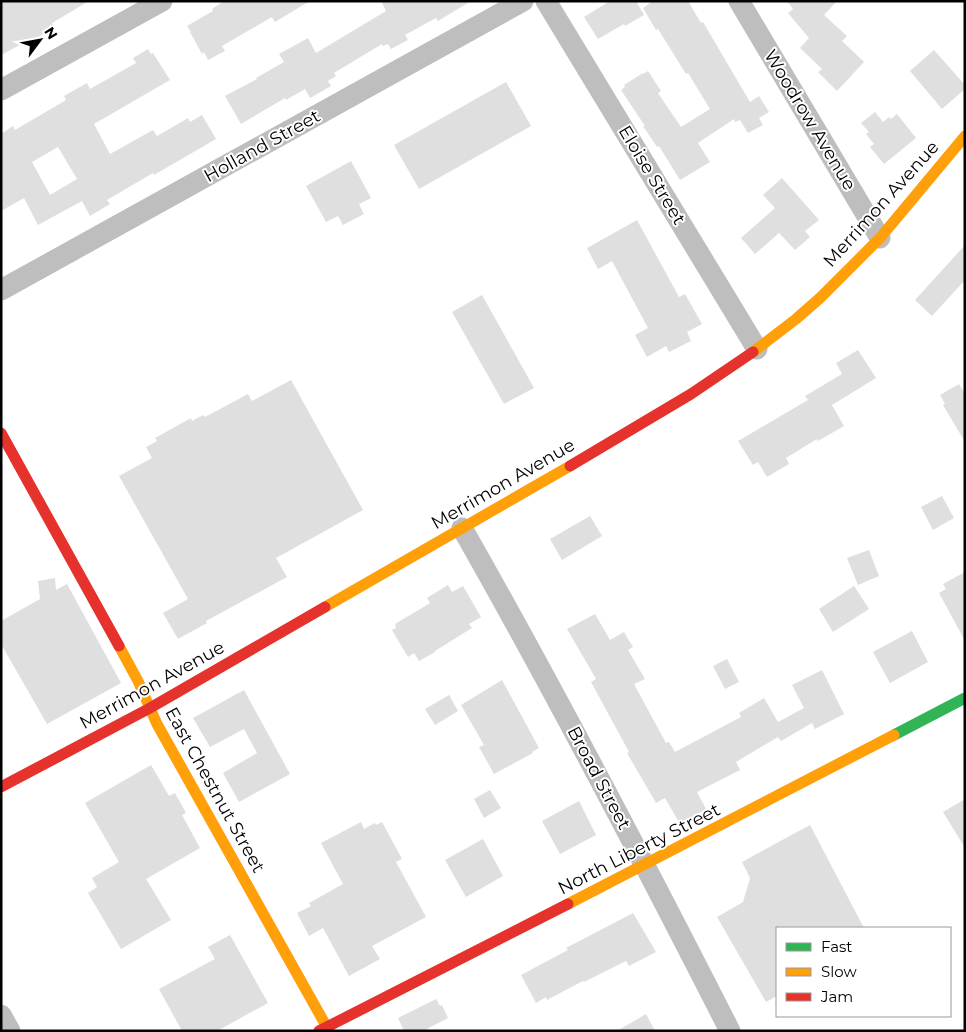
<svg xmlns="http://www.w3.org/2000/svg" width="966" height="1032" font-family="Montserrat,sans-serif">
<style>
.building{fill:#dfdfdf;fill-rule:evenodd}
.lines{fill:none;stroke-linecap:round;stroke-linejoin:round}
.street{stroke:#bebebe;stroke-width:21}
.fast{stroke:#30b455;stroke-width:11}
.slow{stroke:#ff9f0a;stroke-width:11}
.jam{stroke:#e5322d;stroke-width:11}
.labels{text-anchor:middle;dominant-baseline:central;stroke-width:4;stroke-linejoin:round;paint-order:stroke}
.street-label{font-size:18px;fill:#000;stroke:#fff}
</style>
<rect width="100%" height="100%" fill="#fff"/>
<g class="building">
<path d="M1 1H89L52 23 55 27 30 42 29 40 1 55Z"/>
<path d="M224 1H310L275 22 272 17 222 46 225 51 208 60 204 52 202 54 190 32H191L187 26 213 11 212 9Z"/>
<path d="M381 1H471L438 21 436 18 405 35 408 40 391 49 388 44 383 46 382 44 334 73 336 76 328 81 331 86 310 98 305 89 286 100 285 98 241 124 225 96 257 79 256 78 284 62 279 54 308 38 316 53 386 11Z"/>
<path d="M610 1H636L644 15 625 26 624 24 598 39 584 17Z"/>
<path d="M653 1H688L701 23 703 22 750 102 759 96 769 112 759 118 763 125 748 133 740 120 735 122 734 119 698 143 710 162 680 180 659 146 657 147 643 126H645L621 90 625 87 624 85 643 73V74L648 71 661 91 658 93 681 127 710 109 688 73 686 74 658 29 656 30 643 8Z"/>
<path d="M787 1H837L824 15 847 36 842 41 864 62 837 91 818 72 822 69 800 48 809 38 788 13 793 9Z"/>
<path d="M148 49 151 54 153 53 170 80 94 124 110 154 153 130 157 136 188 118 190 122 202 115 216 139 154 175 153 173 107 200 110 204 90 216 82 201 38 225 24 198 1 211V134L13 126 15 130 66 100 64 96 87 83 90 89 136 63 133 58ZM58 147 77 179 50 195 32 162Z"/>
<path d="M934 50 965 85V89L942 109 910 71Z"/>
<path d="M506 82 531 126 419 189 394 145Z"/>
<path d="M875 112 883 122 889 117 891 119 897 114 916 138 884 164 870 147 874 144 866 134 869 132 861 123Z"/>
<path d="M351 161 371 198 359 204 364 214 343 225 338 216 326 222 306 186Z"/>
<path d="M782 178 819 220 805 231 810 237 795 250 779 233 755 254 741 238 775 208 763 195Z"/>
<path d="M637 220 679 297 685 294 702 324 687 332 691 341 669 352 666 346 647 357 635 335 648 328 612 261 598 269 587 248Z"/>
<path d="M965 245V280L932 316 915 300Z"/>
<path d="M482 295 534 388 504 404 452 312Z"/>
<path d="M858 350 876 378 832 405 844 426 818 441 817 439 786 458 789 464 767 477 758 462 753 465 738 441 808 400 805 396 842 374 836 363Z"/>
<path d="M291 380 363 510 276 558 287 577 206 621 207 623 178 639 163 613 188 599 119 476 152 458 146 447 157 441 155 438 191 418 192 421 203 415 205 417 248 394 252 401Z"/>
<path d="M959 384 965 394V442L943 405 945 404 940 395Z"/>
<path d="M942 496 954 518 933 530 921 507Z"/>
<path d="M590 516 602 536 562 560 550 539Z"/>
<path d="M869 550 879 576 858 585 847 558Z"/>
<path d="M965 572V641L939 593 946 589 943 584Z"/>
<path d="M55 578 56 590 67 584 121 683 47 724 1 644V621L40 599 38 581Z"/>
<path d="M448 585 452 592 463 586 481 617 469 624 472 628 435 651V652L419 661 414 653 408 657 392 630 396 628 395 624 430 603 427 598Z"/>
<path d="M854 586 869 609 833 632 819 609Z"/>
<path d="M595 614 610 640 624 632 633 647 628 650 645 679 634 684 666 743 669 742 675 752 741 717 739 713 764 698 778 722 804 708 792 685 822 670 844 714 815 729 812 723 781 741 778 737 736 762 740 770 697 792 706 809 680 824 665 798 656 803 638 772 627 753 629 752 591 682 596 679 567 629Z"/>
<path d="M912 631 928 662 890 683 873 652Z"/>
<path d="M727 659 739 682 725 689 713 666Z"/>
<path d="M502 680 539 748 532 752 533 753 494 774 479 747 484 745 461 705Z"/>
<path d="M244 690 290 774 239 802 223 773 257 753 244 729 210 747 193 718Z"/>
<path d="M449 695 458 711 435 725 425 709Z"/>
<path d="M151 765 169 796 175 793 186 813 182 815 200 848 146 879 171 920 121 949 88 893 97 887 92 878 119 862 85 803Z"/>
<path d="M490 790 501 808 484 818 474 799Z"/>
<path d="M965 799V848L943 812Z"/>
<path d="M579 801 596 835 560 854 542 821Z"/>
<path d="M361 822 364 829 375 823 376 825 382 822 402 859 396 862 426 917 372 946 380 959 349 976 323 928 309 936 297 913 311 906 309 903 343 884 321 843Z"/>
<path d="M810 825 864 928H777V996L766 1002 717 917 743 902 750 878 742 862Z"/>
<path d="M483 839 503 876 466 897 445 860Z"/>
<path d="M633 913 656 952 629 966 626 961 584 982 583 981 547 1000 546 997 536 1003 521 975 568 950 566 948Z"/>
<path d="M230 935 268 1003 217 1031H182L159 989 215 959 208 947Z"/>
<path d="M436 999 440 1006 442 1005 448 1018 423 1031H404L398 1018Z"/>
<path d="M646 1014 655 1031H617Z"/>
</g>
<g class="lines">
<g class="street">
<path d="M546 1 757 349"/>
<path d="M739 1 880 238"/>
<path d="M1 90 162 1"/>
<path d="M1 290 523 1"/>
<path d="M462 528C556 693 644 862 730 1031"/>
<path d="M1 1015 10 1031"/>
</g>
<path class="fast" d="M894 735 965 698"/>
<g class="slow">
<path d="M753 352 796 319 820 298 880 238 965 136"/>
<path d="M325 607 570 466"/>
<path d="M119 646 138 681 157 724 329 1031"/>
<path d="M568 904 894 735"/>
</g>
<g class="jam">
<path d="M1 433 119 646"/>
<path d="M570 466 691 394 753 352"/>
<path d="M1 787 150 708 325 607"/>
<path d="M319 1031 568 904"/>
</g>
</g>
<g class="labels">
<g class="street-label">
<text transform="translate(810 120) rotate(59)">Woodrow Avenue</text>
<text transform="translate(262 146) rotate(-29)">Holland Street</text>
<text transform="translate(652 175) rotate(59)">Eloise Street</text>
<text transform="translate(881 204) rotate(-48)">Merrimon Avenue</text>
<text transform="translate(503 484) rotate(-30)">Merrimon Avenue</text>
<text transform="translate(152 685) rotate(-29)">Merrimon Avenue</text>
<text transform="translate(599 778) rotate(62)">Broad Street</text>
<text transform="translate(215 790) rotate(61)">East Chestnut Street</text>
<text transform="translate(639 849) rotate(-27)">North Liberty Street</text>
</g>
</g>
<rect width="966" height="1032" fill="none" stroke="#000000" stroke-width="5"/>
<rect x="776" y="927" width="175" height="90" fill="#ffffff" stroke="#999999"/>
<rect x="786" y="943" width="25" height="8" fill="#30b455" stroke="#999999"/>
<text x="821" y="952" font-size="15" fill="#000000">Fast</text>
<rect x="786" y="968" width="25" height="8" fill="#ff9f0a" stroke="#999999"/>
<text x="821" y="977" font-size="15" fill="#000000">Slow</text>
<rect x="786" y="993" width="25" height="8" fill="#e5322d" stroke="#999999"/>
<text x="821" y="1002" font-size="15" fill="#000000">Jam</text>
<g transform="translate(40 40) rotate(58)" stroke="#ffffff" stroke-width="4" paint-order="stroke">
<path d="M0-4L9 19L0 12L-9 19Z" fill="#000000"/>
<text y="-8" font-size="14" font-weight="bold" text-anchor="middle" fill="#000000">N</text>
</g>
</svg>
